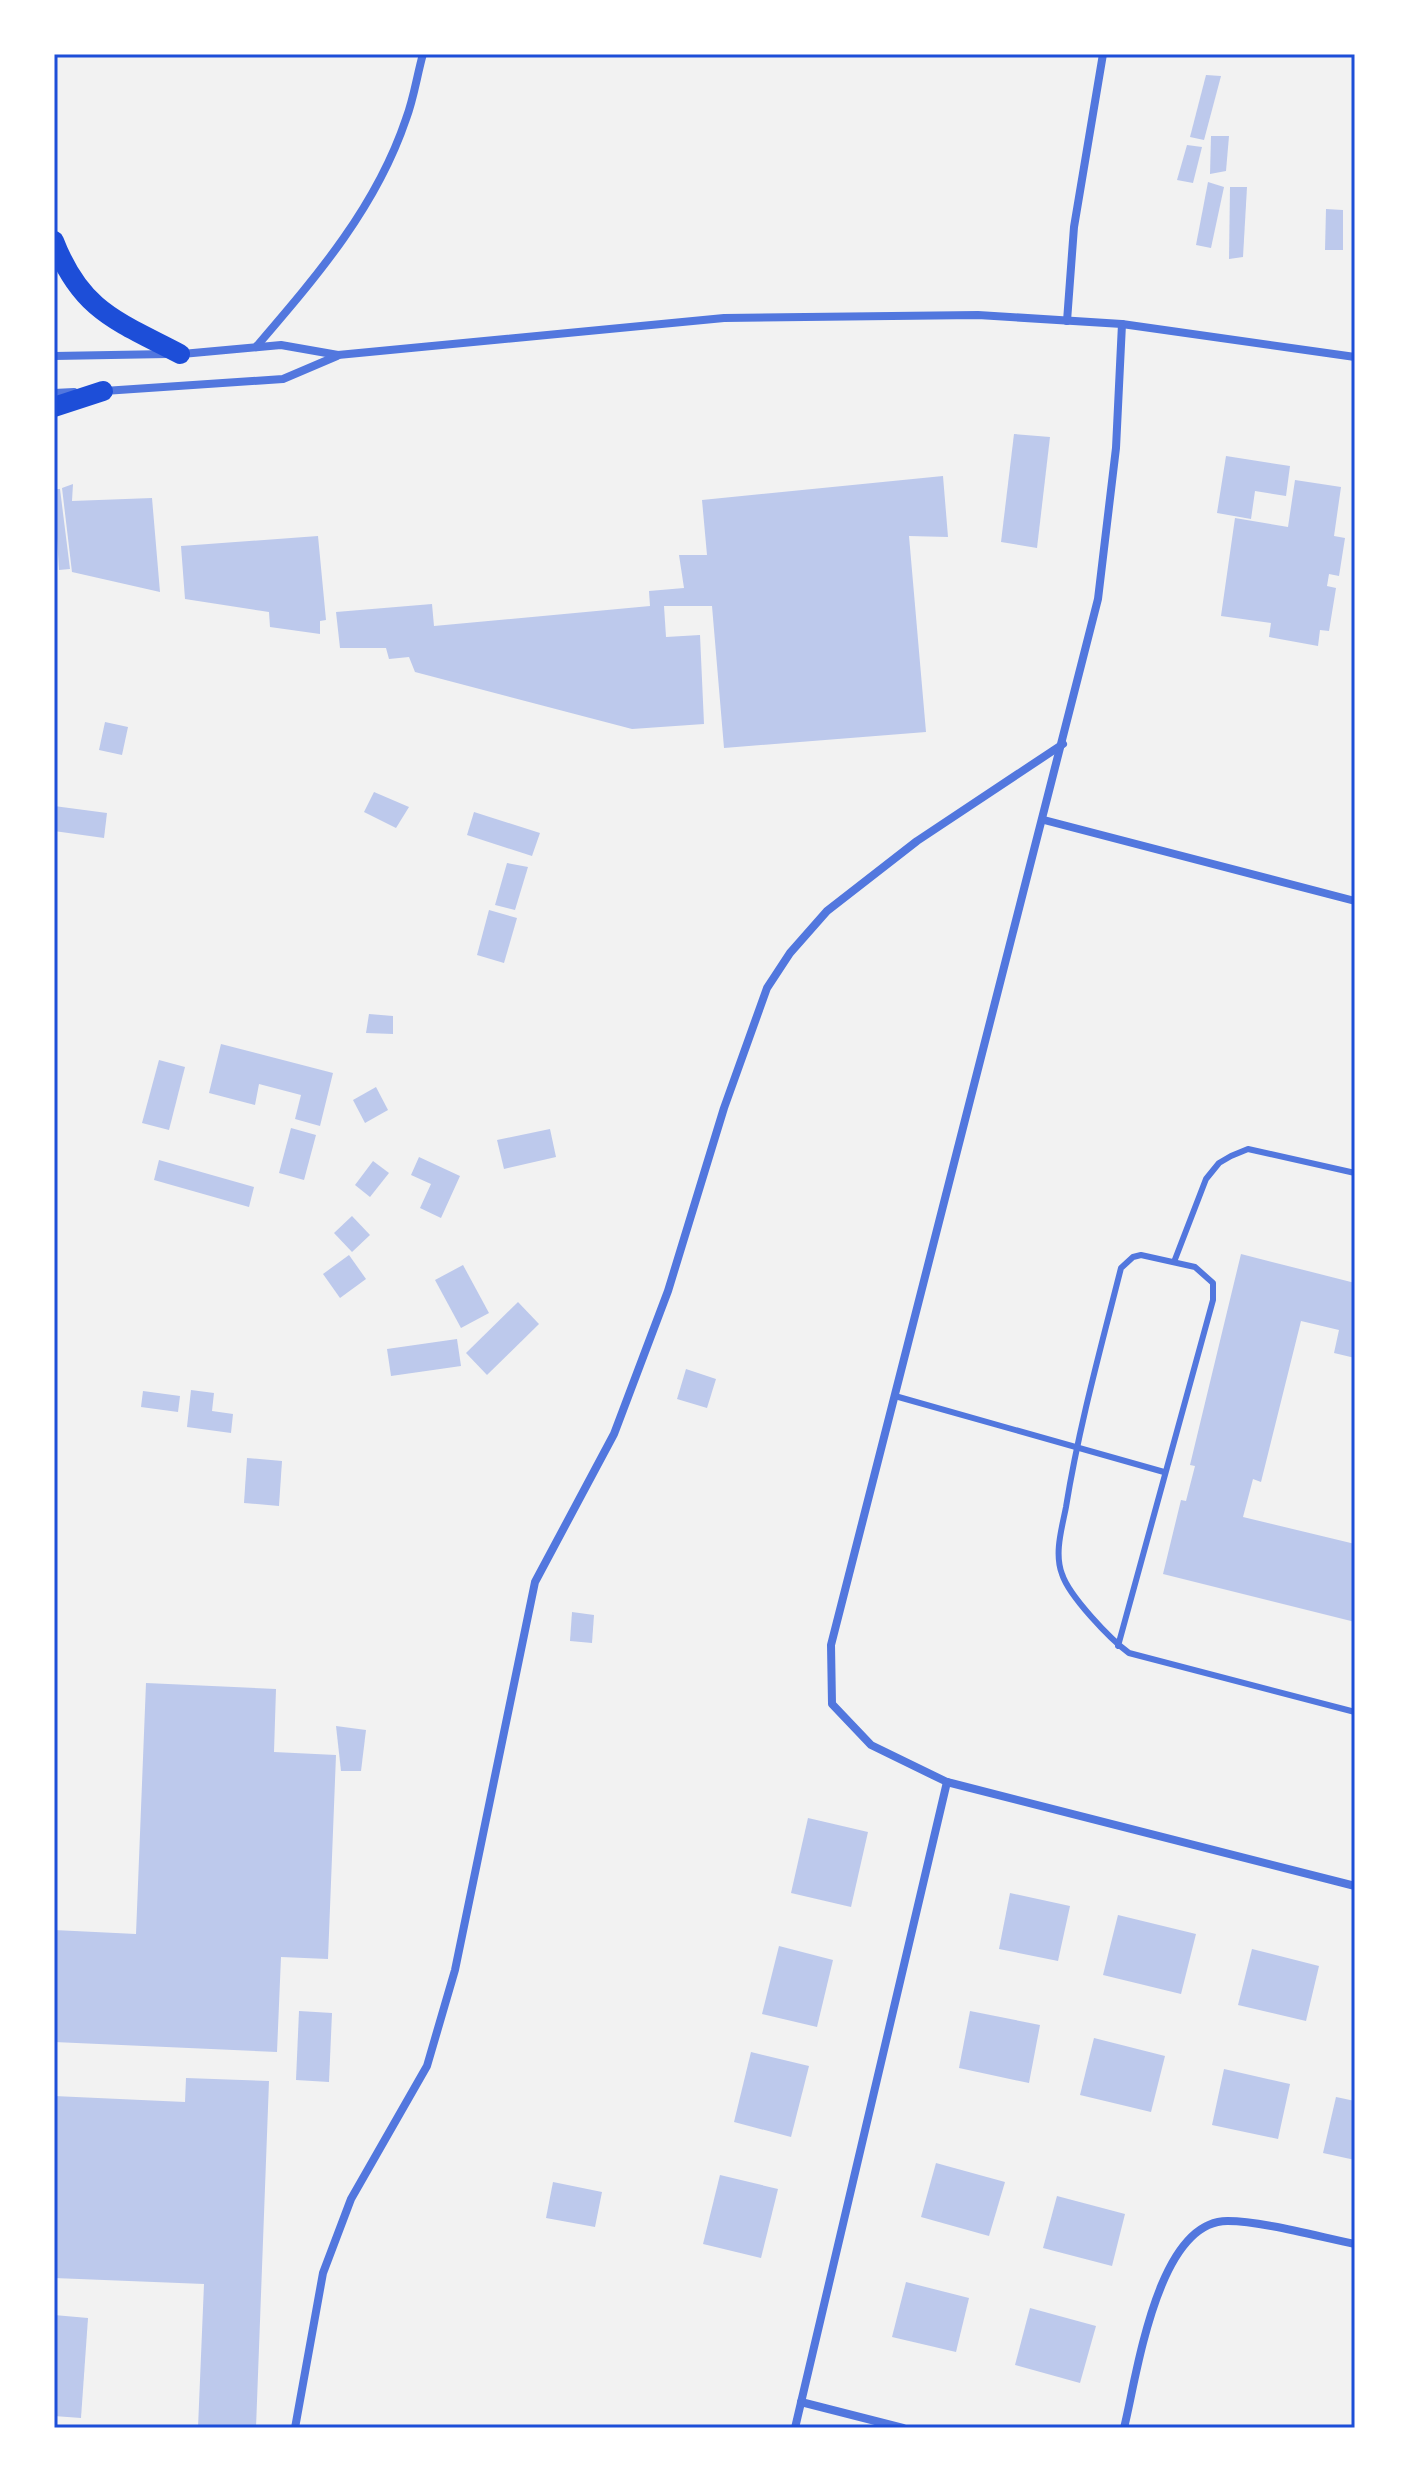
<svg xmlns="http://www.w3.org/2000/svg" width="1409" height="2482" font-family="'IBM Plex Sans',sans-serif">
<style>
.building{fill:#bdc9ec}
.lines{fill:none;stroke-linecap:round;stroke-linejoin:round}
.service{stroke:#5277de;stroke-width:6}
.minor{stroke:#5277de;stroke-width:8}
.primary{stroke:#1d4ed8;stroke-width:20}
.neatline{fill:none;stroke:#1d4ed8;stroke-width:3}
</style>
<rect width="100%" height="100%" fill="#f2f2f2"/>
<g class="building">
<path d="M1206 75 1221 76 1204 140 1190 137Z"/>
<path d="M1211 136H1229L1226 171 1210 174Z"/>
<path d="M1187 145 1202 147 1193 183 1177 180Z"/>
<path d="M1208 182 1224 187 1211 248 1196 245Z"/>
<path d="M1230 187H1247L1243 257 1229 259Z"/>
<path d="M1326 209 1343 210V250H1325Z"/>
<path d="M1014 434 1050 437 1037 548 1001 542Z"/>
<path d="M1226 456 1290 466 1286 496 1255 491 1251 519 1217 513Z"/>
<path d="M943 476 948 537 909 536 926 732 724 748 712 606H664L666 637 700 635 704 724 632 729 415 672 409 657 389 659 386 648H340L336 612 432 604 434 626 650 606 649 591 684 588 679 555H707L702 500Z"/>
<path d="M1295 480 1341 487 1334 536 1345 538 1339 576 1329 574 1327 586 1336 588 1329 631 1320 630 1318 646 1269 637 1271 623 1221 616 1235 518 1288 527Z"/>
<path d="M73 484 72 501 152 498 160 592 72 572 62 488Z"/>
<path d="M54 489H60L70 569 59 570Z"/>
<path d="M318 536 326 620 320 621V634L270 627 269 612 185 599 181 546Z"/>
<path d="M105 722 128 727 122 755 99 750Z"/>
<path d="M374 792 409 807 396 828 364 812Z"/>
<path d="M54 806 107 813 104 838 54 831Z"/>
<path d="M474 812 540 833 532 856 467 835Z"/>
<path d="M507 863 528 867 515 910 495 905Z"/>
<path d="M489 910 517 918 504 963 477 955Z"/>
<path d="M369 1014 393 1016V1034L366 1033Z"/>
<path d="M221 1044 333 1073 320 1126 295 1119 301 1095 259 1084 255 1105 209 1093Z"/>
<path d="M159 1060 185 1067 169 1130 142 1123Z"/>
<path d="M376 1087 388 1110 365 1123 353 1100Z"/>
<path d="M291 1128 316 1135 304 1180 279 1173Z"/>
<path d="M550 1129 556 1157 504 1169 497 1140Z"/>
<path d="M419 1157 460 1176 441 1218 420 1208 431 1184 411 1175Z"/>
<path d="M159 1160 254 1187 249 1207 154 1180Z"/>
<path d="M373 1161 389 1173 370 1197 355 1185Z"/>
<path d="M352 1216 370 1235 352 1252 334 1233Z"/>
<path d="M1241 1254 1355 1283V1358L1334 1353 1339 1330 1301 1321 1261 1482 1253 1479 1243 1517 1355 1544V1622L1163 1574 1181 1500 1186 1501 1195 1466 1190 1465Z"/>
<path d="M349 1255 366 1279 340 1298 323 1274Z"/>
<path d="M463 1265 489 1313 461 1328 435 1280Z"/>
<path d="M518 1302 539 1324 487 1375 466 1353Z"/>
<path d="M457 1339 461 1366 391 1376 387 1349Z"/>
<path d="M686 1369 716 1379 707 1408 677 1399Z"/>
<path d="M191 1390 214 1393 212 1411 233 1414 231 1433 187 1427Z"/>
<path d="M143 1391 180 1396 178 1412 141 1407Z"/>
<path d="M247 1458 282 1461 279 1506 244 1503Z"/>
<path d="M572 1612 594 1615 592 1643 570 1641Z"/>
<path d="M146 1683 276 1689 274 1752 336 1755 328 1959 281 1957 277 2052 54 2042V1930L136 1934Z"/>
<path d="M336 1726 366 1730 361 1771H341Z"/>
<path d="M808 1818 868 1832 851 1907 791 1893Z"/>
<path d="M1010 1893 1070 1906 1058 1961 999 1949Z"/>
<path d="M1118 1915 1196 1934 1181 1994 1103 1975Z"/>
<path d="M779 1946 833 1960 817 2027 762 2014Z"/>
<path d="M1252 1949 1319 1966 1306 2021 1238 2005Z"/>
<path d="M299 2011 332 2013 329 2082 296 2080Z"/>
<path d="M970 2011 1040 2025 1029 2083 959 2068Z"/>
<path d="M1094 2038 1165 2056 1151 2112 1080 2095Z"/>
<path d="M751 2052 809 2066 791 2137 734 2122Z"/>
<path d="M1224 2069 1290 2084 1278 2139 1212 2125Z"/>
<path d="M186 2078 269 2081 256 2428H198L204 2284 54 2278V2096L185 2102Z"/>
<path d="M1336 2097 1355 2101V2160L1323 2153Z"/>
<path d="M936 2163 1005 2182 989 2236 921 2217Z"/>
<path d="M720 2175 778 2189 761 2258 703 2244Z"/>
<path d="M553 2182 602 2192 595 2227 546 2218Z"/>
<path d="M1057 2196 1125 2214 1112 2266 1043 2248Z"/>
<path d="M906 2282 969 2298 956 2352 892 2337Z"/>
<path d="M1030 2308 1096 2326 1080 2383 1015 2365Z"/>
<path d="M54 2315 88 2318 81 2418 54 2416Z"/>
</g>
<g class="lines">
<g class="service">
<path d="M1174 1262 1206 1179 1219 1163 1231 1156 1248 1149 1355 1173"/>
<path d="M895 1396 1164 1472"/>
<path d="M1118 1646 1213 1300V1283L1195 1267 1141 1255 1133 1257 1121 1268C1101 1347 1079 1426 1066 1507 1062 1528 1054 1553 1062 1574 1069 1596 1110 1639 1129 1653L1355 1712"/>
</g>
<g class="minor">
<path d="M1067 321 1074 227 1103 54"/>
<path d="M1122 324 1116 448 1098 599 831 1645 832 1704 871 1745 947 1782 1355 1886"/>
<path d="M256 347C316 277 376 208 406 119 414 98 417 75 423 54"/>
<path d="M182 354 281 345 338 355 724 318 978 315 1122 324 1355 357"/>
<path d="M54 356 168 354"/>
<path d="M104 391 283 379 337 356"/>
<path d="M54 393 74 392"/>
<path d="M1044 820 1355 901"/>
<path d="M801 2402 903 2428"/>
<path d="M295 2428 323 2273 351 2199 427 2066 455 1970 535 1582 614 1434 668 1291 724 1108 767 988 790 953 827 911 917 841 1063 744"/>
<path d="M795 2428 947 1782"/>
<path d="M1124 2428C1137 2376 1157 2220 1228 2221 1261 2221 1320 2237 1355 2244"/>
</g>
<g class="primary">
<path d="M54 241C81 311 117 321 180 354"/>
<path d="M54 407 103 391"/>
</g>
</g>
<rect width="1409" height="2482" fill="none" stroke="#ffffff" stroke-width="112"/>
<rect x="56" y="56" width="1297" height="2370" class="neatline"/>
</svg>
